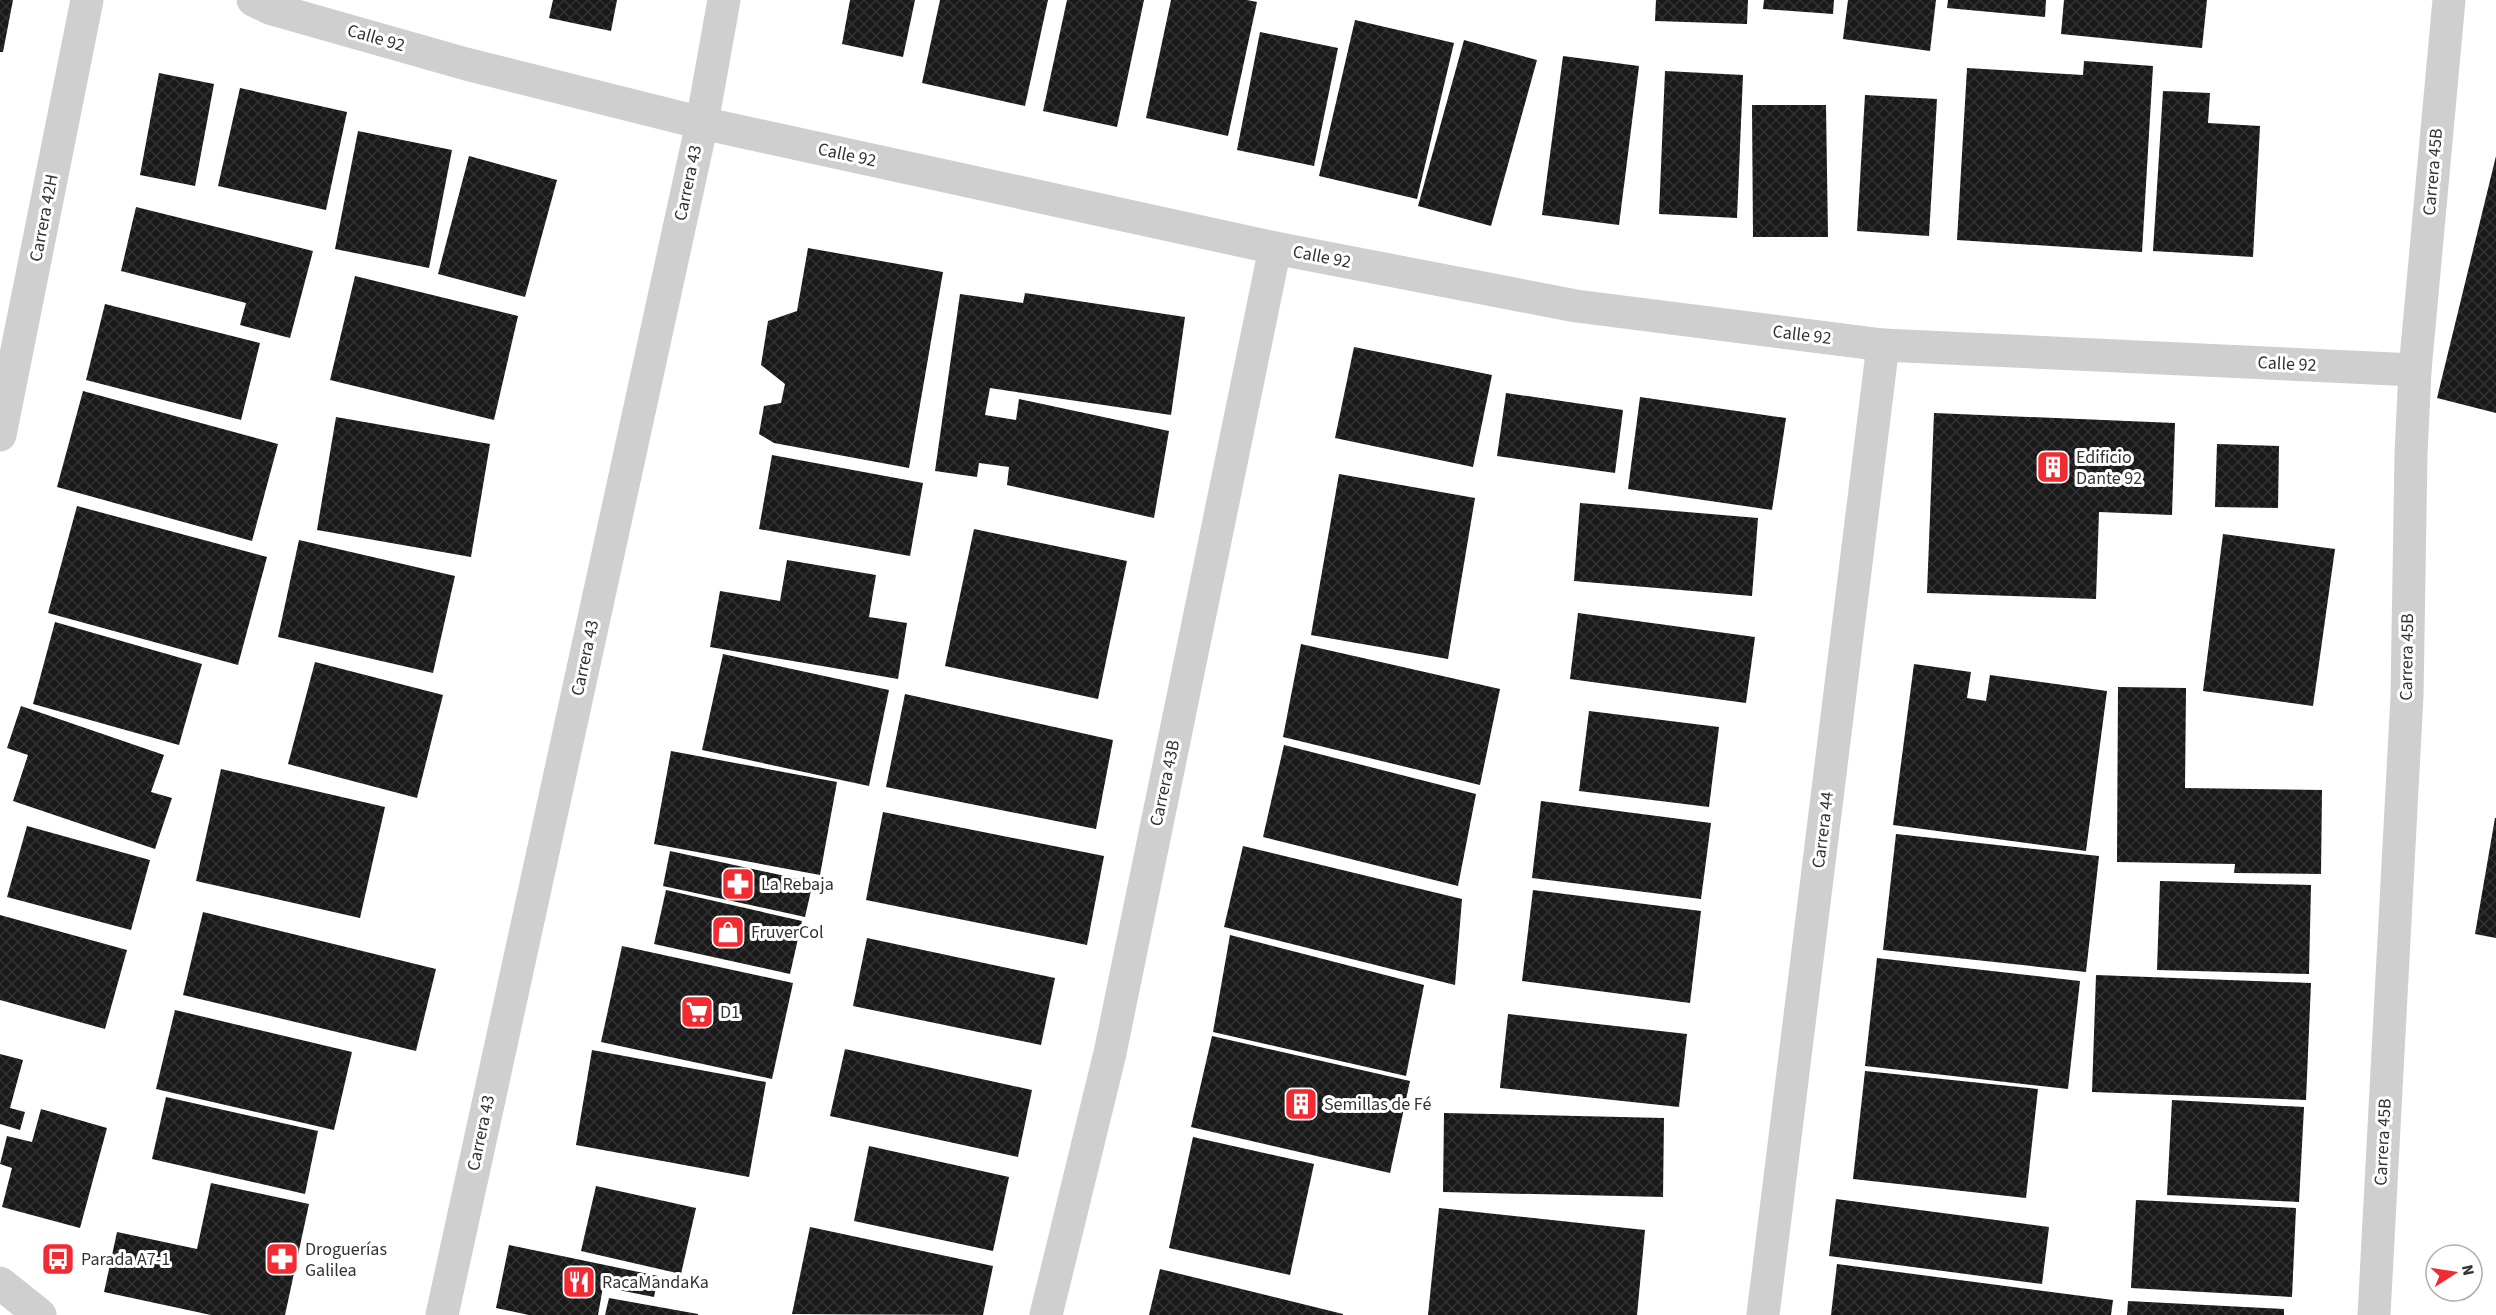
<svg xmlns="http://www.w3.org/2000/svg" width="2496" height="1315" font-family="'Source Sans 3',sans-serif">
<style>
.building{fill:url(#building-cross-hatch)}
.lines{fill:none;stroke-linecap:round;stroke-linejoin:round}
.minor{stroke:#cfcfcf;stroke-width:33}
.labels{text-anchor:middle;dominant-baseline:central;stroke-width:6;stroke-linejoin:round;paint-order:stroke}
.street-label{font-size:18px;fill:#323232;stroke:#fff}
.poi-label{font-size:18px;fill:#323232;stroke:#fff;text-anchor:start}
</style>
<defs>
<pattern id="building-cross-hatch" width="8" height="8" patternUnits="userSpaceOnUse" patternTransform="scale(1.5)"><rect width="8" height="8" fill="#191919"/><path d="M0 0l8 8M0 8l8-8" fill="none" stroke="#323232"/></pattern>
</defs>
<rect width="100%" height="100%" fill="#fff"/>
<g class="building">
<path d="M0 0H13L3 52H0Z"/>
<path d="M553 0H617L611 31 549 18Z"/>
<path d="M850 0H915L903 57 842 44Z"/>
<path d="M940 0H1048L1025 106 922 83Z"/>
<path d="M1067 0H1144L1117 127 1043 111Z"/>
<path d="M1171 0H1247L1257 2 1228 136 1146 118Z"/>
<path d="M1656 0H1748L1747 24 1655 21Z"/>
<path d="M1764 0H1834L1833 14 1763 9Z"/>
<path d="M1848 0H1936L1930 51 1843 39Z"/>
<path d="M1948 0H2046L2045 17 1947 8Z"/>
<path d="M2064 0H2207L2202 48 2061 34Z"/>
<path d="M1355 20 1454 43 1417 199 1319 176Z"/>
<path d="M1260 32 1338 48 1314 166 1237 150Z"/>
<path d="M1464 40 1537 60 1491 226 1418 206Z"/>
<path d="M1563 56 1639 66 1619 225 1542 215Z"/>
<path d="M2084 61 2153 66 2142 252 1957 240 1967 68 2083 75Z"/>
<path d="M1665 71 1743 75 1737 218 1659 214Z"/>
<path d="M159 73 214 84 195 186 140 175Z"/>
<path d="M240 88 347 112 326 210 218 186Z"/>
<path d="M2163 91 2210 93 2208 123 2260 126 2253 257 2153 251Z"/>
<path d="M1865 95 1937 99 1929 236 1857 231Z"/>
<path d="M1752 105H1826L1828 237H1753Z"/>
<path d="M358 131 452 150 429 268 335 249Z"/>
<path d="M469 156 557 180 525 297 438 274Z"/>
<path d="M2496 156V413L2437 398Z"/>
<path d="M136 207 313 251 290 338 240 325 246 303 121 271Z"/>
<path d="M808 248 943 272 909 468 774 443 759 434 764 406 781 403 785 384 761 365 768 321 797 311Z"/>
<path d="M355 276 518 316 494 420 330 380Z"/>
<path d="M1025 293 1185 317 1171 415 990 388 985 415 1016 420 1019 399 1169 431 1154 518 1007 485 1009 467 979 463 977 477 935 471 960 294 1023 303Z"/>
<path d="M105 304 260 343 241 420 86 380Z"/>
<path d="M1354 347 1492 375 1473 467 1335 438Z"/>
<path d="M83 391 278 444 252 541 57 487Z"/>
<path d="M1506 393 1623 410 1615 473 1497 456Z"/>
<path d="M1640 397 1786 418 1772 510 1628 489Z"/>
<path d="M1934 413 2175 423 2172 515 2099 512 2096 599 1927 593Z"/>
<path d="M336 417 490 444 471 557 317 530Z"/>
<path d="M2217 444 2279 446 2278 508 2215 507Z"/>
<path d="M772 455 923 483 910 556 759 529Z"/>
<path d="M1339 474 1475 498 1448 659 1311 635Z"/>
<path d="M1580 503 1758 518 1752 596 1574 581Z"/>
<path d="M77 506 267 557 238 665 48 613Z"/>
<path d="M974 529 1127 561 1098 699 945 666Z"/>
<path d="M2223 534 2335 549 2313 706 2203 691Z"/>
<path d="M299 540 455 576 433 673 278 637Z"/>
<path d="M787 560 876 575 869 617 907 623 898 679 710 647 720 591 780 601Z"/>
<path d="M1578 613 1755 637 1746 703 1570 679Z"/>
<path d="M55 622 202 664 179 745 33 704Z"/>
<path d="M1301 644 1500 689 1480 785 1283 737Z"/>
<path d="M723 654 889 690 869 786 702 750Z"/>
<path d="M315 662 443 695 417 798 288 764Z"/>
<path d="M1914 664 1971 672 1967 698 1986 701 1990 675 2107 691 2086 851 1893 825Z"/>
<path d="M2118 687 2186 688 2185 788 2322 790 2321 874 2234 873 2235 864 2117 862Z"/>
<path d="M905 694 1113 740 1096 829 886 787Z"/>
<path d="M21 706 164 755 151 792 172 798 155 849 13 801 28 755 7 748Z"/>
<path d="M1589 711 1719 727 1709 807 1579 791Z"/>
<path d="M1284 745 1476 794 1458 886 1263 837Z"/>
<path d="M671 751 837 782 820 875 654 844Z"/>
<path d="M221 769 385 807 360 918 196 881Z"/>
<path d="M1541 801 1711 823 1701 899 1532 878Z"/>
<path d="M883 812 1104 856 1087 945 866 900Z"/>
<path d="M2495 818H2496V938L2475 934Z"/>
<path d="M27 826 150 860 131 930 7 897Z"/>
<path d="M1896 834 2099 856 2086 972 1883 950Z"/>
<path d="M1243 846 1462 899 1455 985 1224 927Z"/>
<path d="M670 851 813 882 805 917 663 886Z"/>
<path d="M2160 881 2311 885 2309 974 2157 970Z"/>
<path d="M666 890 802 921 790 974 654 944Z"/>
<path d="M1533 890 1701 911 1690 1003 1522 981Z"/>
<path d="M203 912 436 969 416 1051 183 995Z"/>
<path d="M0 915 127 950 105 1029 0 1000Z"/>
<path d="M1230 935 1424 985 1406 1076 1213 1032Z"/>
<path d="M867 938 1055 978 1041 1045 853 1006Z"/>
<path d="M622 946 793 983 772 1079 601 1042Z"/>
<path d="M1877 958 2080 981 2068 1089 1865 1066Z"/>
<path d="M2096 975 2311 983 2306 1100 2092 1092Z"/>
<path d="M175 1010 352 1052 334 1130 156 1089Z"/>
<path d="M1508 1014 1687 1034 1679 1107 1500 1088Z"/>
<path d="M1212 1036 1410 1081 1390 1173 1191 1127Z"/>
<path d="M845 1049 1032 1090 1018 1157 830 1116Z"/>
<path d="M592 1050 766 1082 749 1177 576 1145Z"/>
<path d="M0 1054 23 1060 10 1108 25 1112 20 1130 0 1124Z"/>
<path d="M1865 1071 2038 1089 2026 1198 1853 1179Z"/>
<path d="M166 1097 318 1131 305 1194 152 1159Z"/>
<path d="M2172 1100 2304 1107 2299 1202 2167 1195Z"/>
<path d="M41 1109 107 1128 80 1228 2 1207 12 1168 0 1164 7 1136 32 1142Z"/>
<path d="M1444 1113 1664 1118 1663 1197 1443 1192Z"/>
<path d="M1193 1137 1314 1164 1290 1275 1169 1248Z"/>
<path d="M869 1146 1009 1177 993 1251 854 1221Z"/>
<path d="M211 1183 309 1204 285 1315H211L104 1292 117 1232 197 1249Z"/>
<path d="M596 1186 696 1208 681 1274 581 1251Z"/>
<path d="M1836 1199 2049 1227 2042 1284 1829 1256Z"/>
<path d="M2136 1200 2296 1208 2292 1297 2131 1288Z"/>
<path d="M1439 1208 1645 1230 1637 1315H1428Z"/>
<path d="M810 1227 993 1266 983 1315 792 1314Z"/>
<path d="M509 1245 658 1276 654 1297 603 1287 598 1315H529L496 1308Z"/>
<path d="M1837 1264 2113 1300 2111 1315H1831Z"/>
<path d="M1160 1269 1343 1314V1315H1149Z"/>
<path d="M609 1298 698 1314V1315H605Z"/>
<path d="M2128 1301 2284 1309V1315H2127Z"/>
</g>
<g class="lines">
<g class="minor">
<path d="M253 0 272 9 466 64 702 123 1275 248 1576 306 1883 345 2415 370"/>
<path d="M0 435 87 0"/>
<path d="M0 1283 40 1315"/>
<path d="M442 1315 702 123 724 0"/>
<path d="M1046 1315 1110 1053 1275 248"/>
<path d="M1763 1315 1883 345"/>
<path d="M2374 1315 2407 696 2411 454 2415 370 2449 0"/>
</g>
</g>
<defs>
<g id="building-square" transform="scale(1.725)"><rect x="-9" y="-9" width="18" height="18" rx="4" fill="#f22b33" stroke="#fff"/><path d="M-4-6H4V6H1V3H-1V6H-4ZM-2.5-4.3h1.7v1.8h-1.7ZM.8-4.3h1.7v1.8H.8ZM-2.5-1h1.7V.8h-1.7ZM.8-1h1.7V.8H.8Z" fill="#fff"/></g>
<g id="pharmacy-square" transform="scale(1.725)"><rect x="-9" y="-9" width="18" height="18" rx="4" fill="#f22b33" stroke="#fff"/><path d="M-2-6h4v4h4v4h-4v4h-4v-4h-4v-4h4Z" fill="#fff"/></g>
<g id="shop-square" transform="scale(1.725)"><rect x="-9" y="-9" width="18" height="18" rx="4" fill="#f22b33" stroke="#fff"/><path d="M-5-2.5h2.3a2.7 3.5 0 0 1 5.4 0H5L5.5 6h-11ZM-1.5-2.5h3a1.5 2.3 0 0 0-3 0Z" fill="#fff"/></g>
<g id="supermarket-square" transform="scale(1.725)"><rect x="-9" y="-9" width="18" height="18" rx="4" fill="#f22b33" stroke="#fff"/><path d="M-6-5.5h2.5l.6 2H6L4.5 2H-2.5L-4.4-4H-6ZM-1.5 3.2a1.3 1.3 0 1 0 .1 0ZM3 3.2a1.3 1.3 0 1 0 .1 0Z" fill="#fff"/></g>
<g id="bus-square" transform="scale(1.725)"><rect x="-9" y="-9" width="18" height="18" rx="4" fill="#f22b33" stroke="#fff"/><path d="M-5-6H5V4H4V6H2V4H-2V6H-4V4H-5ZM-3.5-4V0h7V-4ZM-3.5 1.2v1.5H-2V1.2ZM2 1.2v1.5H3.5V1.2Z" fill="#fff"/></g>
<g id="restaurant-square" transform="scale(1.725)"><rect x="-9" y="-9" width="18" height="18" rx="4" fill="#f22b33" stroke="#fff"/><path d="M-5-6h1v4h1v-4h1v4h1v-4h1v5L-1.5 .5V6h-2V.5L-5-1ZM5-6V6H3V1.5H1.5Q1.5-4 5-6Z" fill="#fff"/></g>
</defs>
<g fill-rule="evenodd">
<use href="#building-square" x="2053" y="467"/>
<use href="#pharmacy-square" x="738" y="884"/>
<use href="#shop-square" x="728" y="932"/>
<use href="#supermarket-square" x="697" y="1012"/>
<use href="#building-square" x="1301" y="1104"/>
<use href="#bus-square" x="58" y="1259"/>
<use href="#pharmacy-square" x="282" y="1259"/>
<use href="#restaurant-square" x="579" y="1282"/>
</g>
<g class="labels">
<g class="street-label">
<text transform="translate(376 38) rotate(16)">Calle 92</text>
<text transform="translate(847 155) rotate(12)">Calle 92</text>
<text transform="translate(2433 172) rotate(-85)">Carrera 45B</text>
<text transform="translate(688 183) rotate(-78)">Carrera 43</text>
<text transform="translate(44 218) rotate(-79)">Carrera 42H</text>
<text transform="translate(1322 257) rotate(11)">Calle 92</text>
<text transform="translate(1802 335) rotate(7)">Calle 92</text>
<text transform="translate(2287 364) rotate(3)">Calle 92</text>
<text transform="translate(2407 657) rotate(-89)">Carrera 45B</text>
<text transform="translate(585 658) rotate(-78)">Carrera 43</text>
<text transform="translate(1165 783) rotate(-78)">Carrera 43B</text>
<text transform="translate(1823 830) rotate(-83)">Carrera 44</text>
<text transform="translate(481 1133) rotate(-78)">Carrera 43</text>
<text transform="translate(2383 1142) rotate(-87)">Carrera 45B</text>
</g>
<g class="poi-label">
<text x="2076" y="457">Edificio<tspan x="2076" dy="21">Dante 92</tspan></text>
<text x="761" y="884">La Rebaja</text>
<text x="751" y="932">FruverCol</text>
<text x="720" y="1012">D1</text>
<text x="1324" y="1104">Semillas de Fé</text>
<text x="305" y="1249">Droguerías<tspan x="305" dy="21">Galilea</tspan></text>
<text x="81" y="1259">Parada A7-1</text>
<text x="602" y="1282">RacaMandaKa</text>
</g>
</g>
<g transform="translate(2454 1273) rotate(78)"><circle r="28" fill="#ffffff" stroke="#adadad" stroke-width="1.5"/>
<path d="M0-4.5L10 22L0 15L-10 22Z" fill="#f22b33"/>
<text y="-9" font-size="16" font-weight="bold" text-anchor="middle" fill="#323232">N</text>
</g>
</svg>
